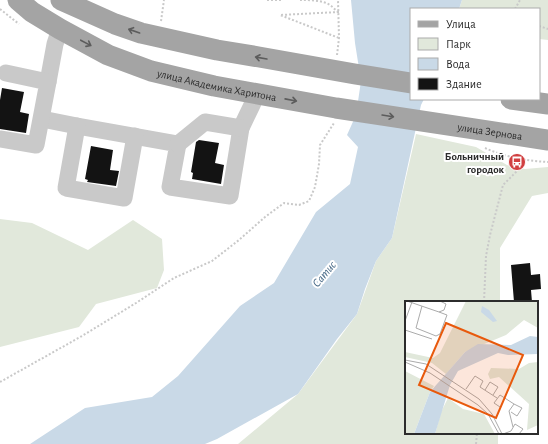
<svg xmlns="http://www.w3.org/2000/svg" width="548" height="444" font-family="'Alegreya Sans',sans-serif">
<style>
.green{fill:#e1e8db}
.water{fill:#c9d9e7}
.building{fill:#131313}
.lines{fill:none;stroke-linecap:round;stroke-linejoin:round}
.path{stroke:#c9c9c9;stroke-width:2;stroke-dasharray:2 2;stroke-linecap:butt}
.minor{stroke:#c9c9c9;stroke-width:17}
.major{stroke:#a4a4a4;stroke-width:21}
.oneway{stroke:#5c5c5c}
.labels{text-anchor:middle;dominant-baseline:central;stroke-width:4;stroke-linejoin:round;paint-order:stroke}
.street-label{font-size:11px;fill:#2c2c2c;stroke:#fff}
.poi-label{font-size:11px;font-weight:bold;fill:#2c2c2c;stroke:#fff;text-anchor:end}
.water-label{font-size:12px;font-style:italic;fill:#446785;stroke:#fff}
.inset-road{fill:none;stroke:#ababab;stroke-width:1}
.view{fill:#e8590c;fill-opacity:0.15;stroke:#e8590c;stroke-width:2}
.inset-edge{fill:none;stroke:#2c2c2c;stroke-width:2}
</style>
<rect width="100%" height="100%" fill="#fff"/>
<g class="green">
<path d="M462 0H548V40L539 39V9H459Z"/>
<path d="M416 134 476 147 507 165 525 169 548 167V193L532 196 500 248V302H406V433H498V444H238L298 394 357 314 376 261 392 238Z"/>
<path d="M0 219 32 223 88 250 133 220 162 239 164 270 157 288 96 304 79 327 0 347Z"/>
</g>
<path class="water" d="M351 0H462L459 9H411V99H424L421 105 392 238 376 261 365 289 357 314 337 339 298 394 217 439 205 444H30L85 408 152 397 178 376 240 306 274 283 316 212 350 184 358 147 347 135 356 115 361 81 355 43Z"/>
<g class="building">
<path d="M2 88 24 92 20 112 29 114 26 133 0 129V100Z"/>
<path d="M199 140 219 143 215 163 224 165 221 184 192 179 193 173 191 172 196 142Z"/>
<path d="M91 146 113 150 110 170 119 171 116 186 87 182 88 180 85 179Z"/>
<path d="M530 263 531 275 540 274 541 289 531 290 532 302H514L511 265Z"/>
</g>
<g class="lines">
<g class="path">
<path d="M267 0H283"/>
<path d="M300 0C310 0 322 0 330 5 333 7 335 10 338 12"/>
<path d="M0 9 19 24"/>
<path d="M515 9 520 0"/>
<path d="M339 12 280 15 339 38"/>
<path d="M161 21 164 0"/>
<path d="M539 26 548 29"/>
<path d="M337 55 339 38 338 0"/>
<path d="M485 148C505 157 527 161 548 162"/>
<path d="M484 302 486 256 490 235 503 185 517 171 525 159"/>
<path d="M0 382 82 336 136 303 174 278 212 261 239 240 265 217 284 203 299 205 309 201 315 187 319 164 320 145 334 123"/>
<path d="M476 444 477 433"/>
</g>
<g class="minor">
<path d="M48 82 55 44 60 29"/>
<path d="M42 119 77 126 178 144 170 187 230 196 241 128 252 105 257 94"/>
<path d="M77 126 66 188 124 198 135 136"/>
<path d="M0 139 36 145 48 82 6 73"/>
<path d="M178 144 205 122 241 128"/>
</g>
<g class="major">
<path id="s1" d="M18 0 32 12 60 29 108 55 151 71 214 86 336 108 548 140"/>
<path d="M61 0 115 24 141 33 217 50 259 57 355 74 411 83"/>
<path d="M511 99 548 104"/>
</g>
</g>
<defs><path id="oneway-shaft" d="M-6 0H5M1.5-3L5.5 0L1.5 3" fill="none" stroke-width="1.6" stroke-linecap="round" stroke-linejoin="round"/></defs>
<g class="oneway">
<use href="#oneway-shaft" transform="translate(134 31) rotate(-161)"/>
<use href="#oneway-shaft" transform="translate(86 43) rotate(28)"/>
<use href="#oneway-shaft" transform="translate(261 58) rotate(-170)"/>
<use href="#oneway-shaft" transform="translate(291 100) rotate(11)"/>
<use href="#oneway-shaft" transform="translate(388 116) rotate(9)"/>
</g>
<defs>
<g id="bus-disc" transform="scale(0.9)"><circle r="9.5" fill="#d14041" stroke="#fff"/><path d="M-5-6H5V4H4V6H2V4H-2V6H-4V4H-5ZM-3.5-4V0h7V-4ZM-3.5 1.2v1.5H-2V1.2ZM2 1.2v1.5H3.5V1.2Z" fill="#fff"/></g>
</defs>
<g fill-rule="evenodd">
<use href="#bus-disc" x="517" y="162"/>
</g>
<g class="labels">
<g class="street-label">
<text stroke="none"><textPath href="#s1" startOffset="219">улица Академика Харитона</textPath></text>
<text stroke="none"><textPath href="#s1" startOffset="496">улица Зернова</textPath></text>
</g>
<g class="poi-label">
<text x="504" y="156">Больничный<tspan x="504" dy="13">городок</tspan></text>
</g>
<g class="water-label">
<text transform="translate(324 274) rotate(-50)">Сатис</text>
</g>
</g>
<g transform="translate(405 301)">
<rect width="133" height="133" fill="#fff"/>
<path d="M61 0H133V27L119 19 101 34 60 51 41 73 27 62 0 56V51L28 57 35 52ZM133 61V124L122 129 124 103 94 76 85 78 83 73 86 67 114 68 124 62ZM0 70 29 85 25 91 9 133H0ZM43 97 58 108 79 113 90 133H30L36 111Z" fill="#e1e8db"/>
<path d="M77 5 84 9 92 20 88 21 76 11ZM125 35 133 36V53L103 54 93 52 53 70 45 84 30 133H9L25 91 60 51 73 43 106 44Z" fill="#c9d9e7"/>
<path class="inset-road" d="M2 0 34 11 39 9 41 3 35 0M17 5 11 27 31 35 35 33 42 14 34 11M0 20 7 1M0 29 27 38M0 59 21 63 74 98 87 113 97 133M0 61 25 72 73 104 83 113 94 133M61 88 70 75 78 80 75 86 92 97M80 89 85 81 93 86 88 94M95 106 89 102 95 94 109 103 104 110 108 126M106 111 112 115 117 107 109 103M98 133 106 130 110 123 118 128 114 133"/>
<path class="view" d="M41 22 118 54 91 117 14 84Z"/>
<rect width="133" height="133" class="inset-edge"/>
</g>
<rect x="410" y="8" width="130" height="92" fill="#ffffff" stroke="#ababab"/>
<rect x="418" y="21" width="20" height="6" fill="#a4a4a4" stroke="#ababab"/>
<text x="446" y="28" font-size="12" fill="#2c2c2c">Улица</text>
<rect x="418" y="38" width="20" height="12" fill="#e1e8db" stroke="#ababab"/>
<text x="446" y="48" font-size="12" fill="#2c2c2c">Парк</text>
<rect x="418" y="58" width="20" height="12" fill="#c9d9e7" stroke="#ababab"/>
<text x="446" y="68" font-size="12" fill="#2c2c2c">Вода</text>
<rect x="418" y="78" width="20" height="12" fill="#131313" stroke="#ababab"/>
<text x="446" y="88" font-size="12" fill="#2c2c2c">Здание</text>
</svg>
